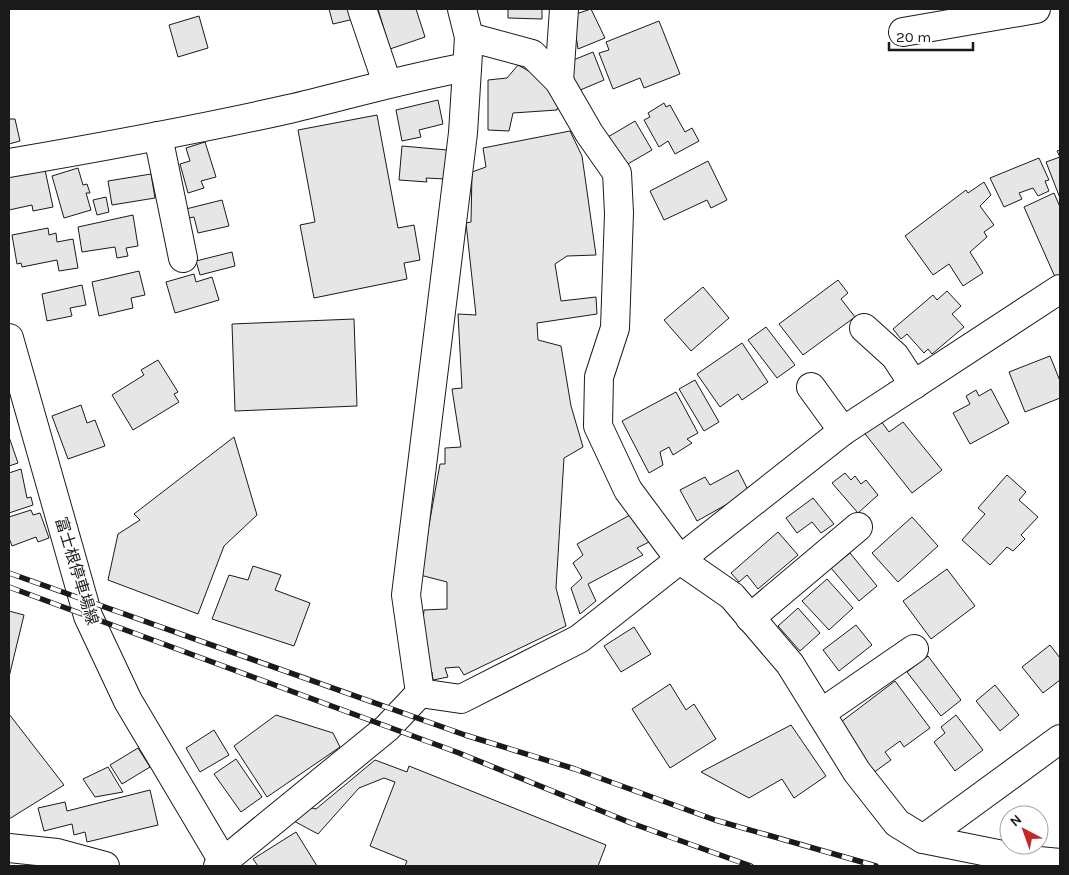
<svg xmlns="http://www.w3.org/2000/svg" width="1069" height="875" font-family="Karla,'Noto Sans JP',sans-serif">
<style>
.building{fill:#e6e6e6;stroke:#1a1a1a}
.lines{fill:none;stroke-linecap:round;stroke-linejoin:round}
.minor-casing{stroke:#1a1a1a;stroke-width:30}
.major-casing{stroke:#1a1a1a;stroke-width:30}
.minor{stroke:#fff;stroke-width:28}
.major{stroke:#fff;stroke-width:28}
.rail-casing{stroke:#1a1a1a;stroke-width:5.5}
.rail{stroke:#fff;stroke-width:4;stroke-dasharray:11;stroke-linecap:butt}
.labels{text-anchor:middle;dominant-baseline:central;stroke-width:4;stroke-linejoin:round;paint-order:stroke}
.street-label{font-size:16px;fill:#1a1a1a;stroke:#fff}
</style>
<rect width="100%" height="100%" fill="#fff"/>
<g class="building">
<path d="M329 9H352L354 19 333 24Z"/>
<path d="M378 9H416L425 37 390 49Z"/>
<path d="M508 9H542V19L508 18Z"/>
<path d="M591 9 605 38 578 49 573 15Z"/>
<path d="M199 16 208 48 178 57 169 25Z"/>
<path d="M659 21 680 74 644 88 640 78 613 89 599 53 609 50 606 42Z"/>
<path d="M593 52 604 80 578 91 566 63Z"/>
<path d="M518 65 534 74 559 101 557 110 513 113 509 131 488 130V80L507 78Z"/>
<path d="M438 100 443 124 419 130 421 137 402 141 396 110Z"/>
<path d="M664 103 666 107 670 105 685 132 692 128 699 141 675 154 668 141 659 147 644 120 650 117 648 113Z"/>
<path d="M377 115 398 228 414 225 420 260 404 263 407 279 314 298 300 225 315 222 298 130Z"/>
<path d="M9 119H15L20 141 9 144Z"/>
<path d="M635 121 652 150 626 165 608 137Z"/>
<path d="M570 131 582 156 596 255 567 256 555 264 561 301 596 297 597 314 537 323 538 340 561 346 571 406 583 447 564 458 556 588 566 626 464 675 459 667 445 668 448 677 433 680 432 672H427L422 632 424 610 447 609V582L420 575 440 464H445V448L461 447 452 389 462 388 458 314 476 315 466 223 471 222 472 172 486 167 483 148Z"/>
<path d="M205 142 216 177 201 181 204 188 188 193 180 164 190 161 186 148Z"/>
<path d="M402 146 447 150 445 179 426 178 427 182 399 180Z"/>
<path d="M1060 150V198L1046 162 1060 157 1057 151Z"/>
<path d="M1039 158 1049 180 1045 181 1049 191 1038 196 1033 188 1019 193 1022 199 1004 207 990 178Z"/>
<path d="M708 161 727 200 711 208 707 200 664 220 650 191Z"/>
<path d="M78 168 83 185 87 184 90 193H86L91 210 64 218 52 176Z"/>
<path d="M45 170 53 207 33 211 32 205 9 210V177Z"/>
<path d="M151 174 155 198 112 205 108 181Z"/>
<path d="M984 182 991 195 980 206 994 225 984 232 987 237 970 252 983 273 963 286 949 264 933 275 905 236 966 190 968 193Z"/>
<path d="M1054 193 1060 207V275L1055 277 1024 207Z"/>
<path d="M106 197 109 212 97 215 93 200Z"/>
<path d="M222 200 229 226 198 233 194 217 189 218 186 209Z"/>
<path d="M133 215 138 246 126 248 128 256 117 258 115 247 82 252 78 227Z"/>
<path d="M48 228 49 235 56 233 57 242 73 239 78 268 59 271 57 260 22 267 21 263 17 264 12 235Z"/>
<path d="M232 252 235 266 200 275 196 261Z"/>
<path d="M139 271 145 295 131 298 133 308 99 316 92 282Z"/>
<path d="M194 274 196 282 212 277 219 300 175 313 166 282Z"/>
<path d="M838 280 848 293 841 299 855 317 803 355 779 324Z"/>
<path d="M82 285 86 305 70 308 72 316 47 321 42 294Z"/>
<path d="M703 287 729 318 691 351 664 320Z"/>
<path d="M947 291 961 306 952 314 964 327 932 354 928 349 924 353 907 334 901 339 893 329 933 295 937 300Z"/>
<path d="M354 319 357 406 235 411 232 324Z"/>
<path d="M766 327 795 365 777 378 748 340Z"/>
<path d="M742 343 768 382 742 400 738 394 720 407 697 374Z"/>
<path d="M1050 356 1060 381V398L1025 412 1009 372Z"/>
<path d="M158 360 178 392 174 394 179 402 133 430 112 395 144 375 141 370Z"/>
<path d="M695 380 719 422 704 431 679 389Z"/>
<path d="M991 389 1009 423 970 444 953 413 970 404 966 396 976 390 979 396Z"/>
<path d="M676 392 698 433 687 439 692 443 673 455 669 447 660 452 663 465 649 473 622 421Z"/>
<path d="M81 405 87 423 95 420 105 446 68 459 52 416Z"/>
<path d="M878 417 889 432 903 422 942 470 912 493 862 430Z"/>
<path d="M9 437 18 463 9 466Z"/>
<path d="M234 437 257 515 224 546 198 614 108 580 118 534 140 520 134 514Z"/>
<path d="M21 469 27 498 31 497 33 505 9 513V473Z"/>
<path d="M738 470 749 492 697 521 680 490 705 477 710 485Z"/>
<path d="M845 473 851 480 855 476 861 484 866 480 878 495 858 513 832 483Z"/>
<path d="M1007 475 1026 492 1019 500 1038 517 1021 535 1025 539 1013 551 1007 547 990 565 962 540 985 514 978 508Z"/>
<path d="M813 498 834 524 821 533 812 522 797 533 786 518Z"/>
<path d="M31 510 33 515 40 513 49 538 38 542 36 537 12 546 9 538V517Z"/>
<path d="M630 515 649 542 637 548 643 555 588 584 596 601 580 614 571 588 582 578 573 563 583 555 577 544Z"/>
<path d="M912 517 938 546 898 582 872 553Z"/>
<path d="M778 532 798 555 758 589 747 575 739 582 731 573Z"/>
<path d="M850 553 877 586 859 601 831 568Z"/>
<path d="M253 566 281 575 275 590 310 603 294 646 212 619 229 575 248 580Z"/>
<path d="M947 569 975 606 931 639 903 601Z"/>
<path d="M827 579 853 608 829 630 802 601Z"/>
<path d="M798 608 820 633 800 651 778 626Z"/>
<path d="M9 611 24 615 9 677Z"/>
<path d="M856 625 872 645 839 671 823 650Z"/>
<path d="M634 627 651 654 621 672 604 646Z"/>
<path d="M1050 645 1060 658V680L1043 693 1022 667Z"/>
<path d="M928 656 961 700 941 716 907 672Z"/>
<path d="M895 681 930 728 904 747 900 741 885 752 891 760 873 773 837 725Z"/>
<path d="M670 684 686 710 694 704 716 739 670 768 632 709Z"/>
<path d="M995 685 1019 715 1000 731 976 701Z"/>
<path d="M9 714 64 785 9 819Z"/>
<path d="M276 715 333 733 340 747 267 797 234 746Z"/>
<path d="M956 715 983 750 955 771 934 742 945 733 941 727Z"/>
<path d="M791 725 826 776 794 798 782 779 749 798 701 772Z"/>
<path d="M214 730 229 755 200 772 186 748Z"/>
<path d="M138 748 150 767 122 784 110 765Z"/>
<path d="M236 759 262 797 241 812 214 774Z"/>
<path d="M375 760 407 772 409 766 606 845 598 866H405L407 861 370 846 395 782 384 778 359 788 318 834 292 820 308 807 316 809Z"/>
<path d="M108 767 123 792 95 797 83 779Z"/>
<path d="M150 790 158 825 87 842 85 832 74 835 72 824 44 831 38 808 65 802 67 811Z"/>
<path d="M296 832 317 866H258L253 859Z"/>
</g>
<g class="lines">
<g class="minor-casing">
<g id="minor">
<path d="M362 9 387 83"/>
<path d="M903 32 1036 9"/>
<path d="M469 37 532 54 559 81 589 133 617 173 619 213 615 328 599 377 598 426 628 490 680 560 732 596 790 664 857 772 897 823 923 839 1028 860 1060 863"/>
<path d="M559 81 564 9"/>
<path d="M158 136 183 258"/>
<path d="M9 163C102 147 196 130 289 109 348 95 406 78 467 67"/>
<path d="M864 328 895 356 914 385"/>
<path d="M811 387 843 431"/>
<path d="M750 618 858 527"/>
<path d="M420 693 461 699 579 639 843 431 1060 289"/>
<path d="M420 693 406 595 463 133 469 37 462 9"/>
<path d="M821 713 914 649"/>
<path d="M923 839 1060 739"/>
<path d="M9 848 57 853 105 866"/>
<path d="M218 866 387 728 420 693"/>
</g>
</g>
<g class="major-casing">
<path id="major" d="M9 338 88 616 128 701 226 866"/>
</g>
<use href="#minor" class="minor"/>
<use href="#major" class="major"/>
<g class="rail-casing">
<g id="rail">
<path d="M9 573 465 735 575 769 715 820 876 866"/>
<path d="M9 587 459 753 631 823 751 866"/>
</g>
</g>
<use href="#rail" class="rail"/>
</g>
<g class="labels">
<g class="street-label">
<text transform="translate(77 571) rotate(73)">富士根停車場線</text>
</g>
</g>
<rect width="1069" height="875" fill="none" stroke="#1a1a1a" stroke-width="20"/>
<g transform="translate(1024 830) rotate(319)"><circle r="24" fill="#ffffff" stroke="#a3a3a3"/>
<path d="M0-4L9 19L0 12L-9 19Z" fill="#c62828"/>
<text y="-8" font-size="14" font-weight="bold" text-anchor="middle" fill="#1a1a1a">N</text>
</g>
<path d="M889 42v8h84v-8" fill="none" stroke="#1a1a1a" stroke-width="2.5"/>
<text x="896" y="42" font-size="15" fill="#1a1a1a" stroke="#ffffff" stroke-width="4" paint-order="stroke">20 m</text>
</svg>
